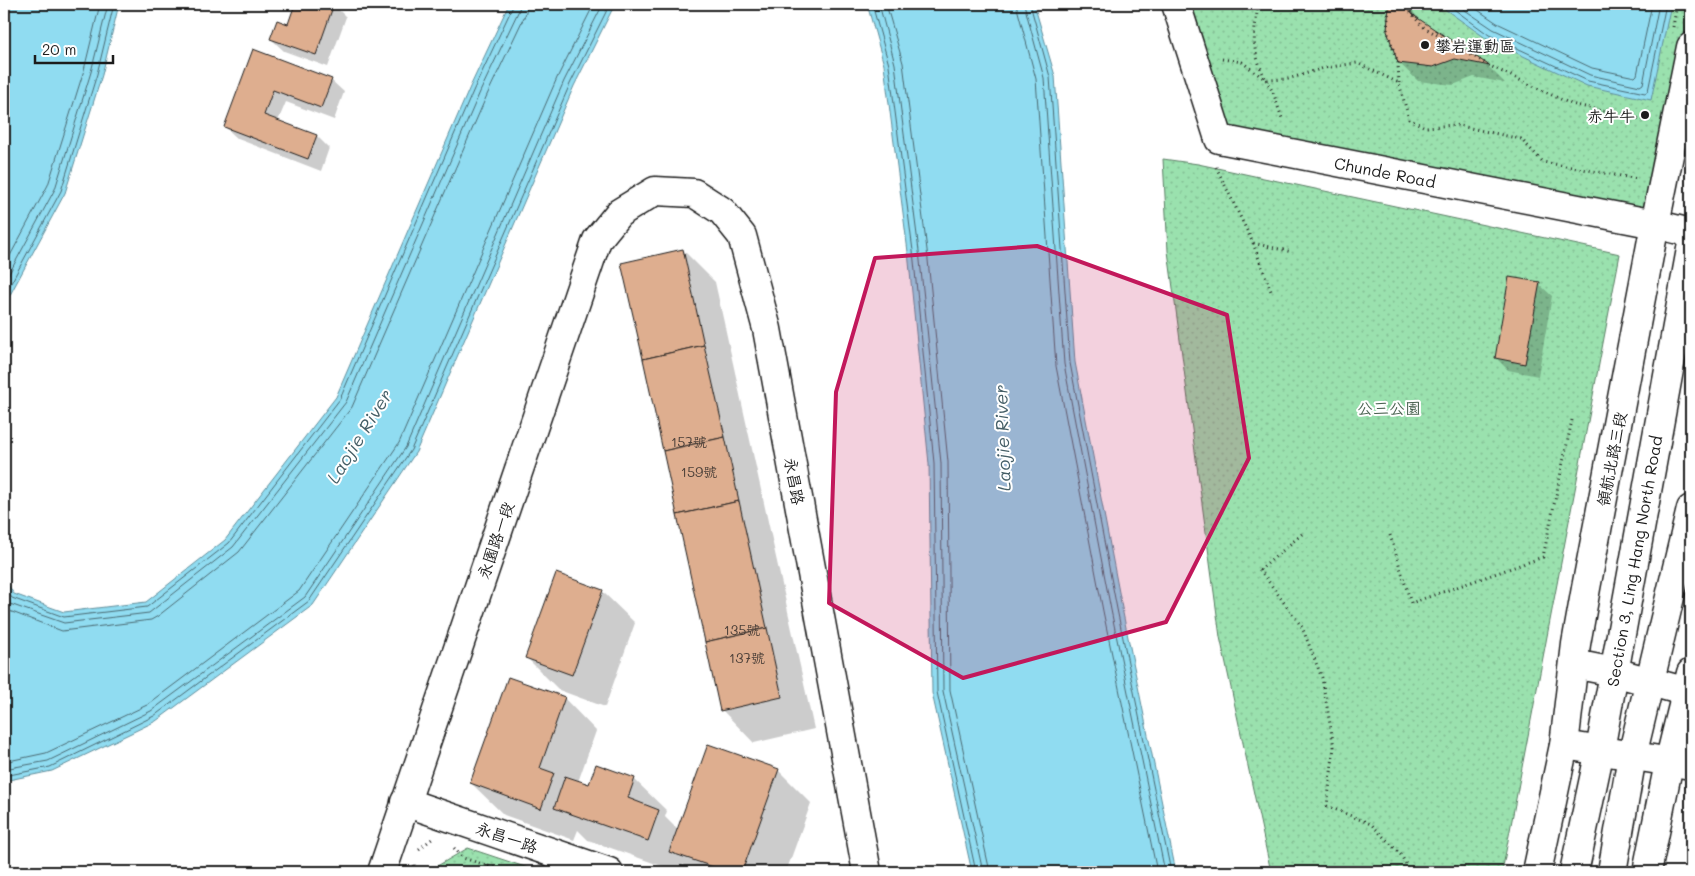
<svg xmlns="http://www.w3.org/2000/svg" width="1695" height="876" font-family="Mali,'LXGW WenKai TC',sans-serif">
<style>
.park{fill:url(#park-dots);stroke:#5b7e65}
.water{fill:#90dcf1;stroke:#628f9c}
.shadow{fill:#0003}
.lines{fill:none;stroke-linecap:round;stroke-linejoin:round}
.shore{stroke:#4a6971;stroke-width:1}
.building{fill:#deae8f;stroke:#1c1c1c}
.minor-casing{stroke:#1c1c1c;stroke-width:31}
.major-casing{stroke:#1c1c1c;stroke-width:31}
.path{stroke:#1c1c1c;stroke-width:3;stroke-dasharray:1 4;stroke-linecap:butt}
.minor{stroke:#fff;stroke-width:28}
.major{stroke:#fff;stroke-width:28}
.marked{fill:#c2185b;fill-opacity:0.2;stroke:#c2185b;stroke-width:4;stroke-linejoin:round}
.poi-dot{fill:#1c1c1c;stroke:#fff;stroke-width:2}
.labels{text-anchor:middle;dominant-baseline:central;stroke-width:4;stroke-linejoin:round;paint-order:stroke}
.number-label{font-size:14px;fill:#4c4039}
.poi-label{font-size:16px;fill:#1c1c1c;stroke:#fff;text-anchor:start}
.street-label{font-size:16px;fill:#1c1c1c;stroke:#fff}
.park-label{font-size:16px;fill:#48614f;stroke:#fff}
.water-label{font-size:18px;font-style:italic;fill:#455f67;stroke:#fff}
</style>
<defs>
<pattern id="park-dots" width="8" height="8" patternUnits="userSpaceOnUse" patternTransform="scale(1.25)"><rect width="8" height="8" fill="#9ae1ae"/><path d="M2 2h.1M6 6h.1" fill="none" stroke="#84c095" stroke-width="1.8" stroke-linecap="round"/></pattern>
</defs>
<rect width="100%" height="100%" fill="#fff"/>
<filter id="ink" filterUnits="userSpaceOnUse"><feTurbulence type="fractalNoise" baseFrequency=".02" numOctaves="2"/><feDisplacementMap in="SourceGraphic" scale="10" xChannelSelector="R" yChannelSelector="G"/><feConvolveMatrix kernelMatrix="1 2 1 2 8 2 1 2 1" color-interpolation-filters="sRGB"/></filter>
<g filter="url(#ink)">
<g class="park">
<path d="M1182 4H1691L1661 158 1647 218 1223 135Z"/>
<path d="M1163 159 1198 164 1620 254 1502 872H1271L1220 637 1168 251Z"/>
<path d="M468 848 540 872H427Z"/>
</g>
<g class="water">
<path d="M4 4H119L102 75 65 193 4 306Z"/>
<path d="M509 4H615L574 86 416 452 313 605 156 721 52 771 4 781V579L14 594 64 612 146 602 225 540 336 397 470 87Z"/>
<path d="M867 4H1034L1055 76 1075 362 1122 608 1176 872H972L932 693 929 464 908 252 884 65Z"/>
<path d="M1440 4H1671L1651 100 1587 86 1487 39 1446 10Z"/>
</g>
<g class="shadow">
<path d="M297 4H330L334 5 346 17 328 67 284 51 271 39 289 25Z"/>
<path d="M1390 4H1406L1421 21 1489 67 1505 83 1474 77 1453 85 1418 81 1399 63 1388 31Z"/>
<path d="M254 51 331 80 344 92 334 120 286 102 278 121 317 136 329 148 321 171 238 139 225 127Z"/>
<path d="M683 250 715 282 814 729 754 743 722 710Z"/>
<path d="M1539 284 1552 296 1538 376 1508 370 1496 358Z"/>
<path d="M602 591 635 623 605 707 559 690 527 658Z"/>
<path d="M564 698 596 731 578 782 589 786 634 779 667 811 665 817 678 830 778 770 811 803 786 872H692L683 864 680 872H679L588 840 578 830 574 840 504 815 471 783Z"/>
</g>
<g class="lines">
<g class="shore">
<path d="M872 4 889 65 913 251 934 463 937 692 976 872"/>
<path d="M879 4 895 64 919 251 941 463 943 691 983 872"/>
<path d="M886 4 903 63 927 250 948 462 950 690 990 872"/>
<path d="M1016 4 1036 79 1056 366 1103 611 1157 872"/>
<path d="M1024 4 1044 78 1064 364 1111 610 1165 872"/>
<path d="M1030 4 1050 77 1070 363 1117 609 1171 872"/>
<path d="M1447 4 1489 35 1588 81 1645 93 1648 91 1666 4"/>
<path d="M1456 4 1493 29 1590 75 1640 86 1643 84 1659 4"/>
<path d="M1469 4 1497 23 1592 68 1635 77 1637 75 1652 4"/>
<path d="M4 267 48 185 84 70 100 4"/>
<path d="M4 283 55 189 91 72 108 4"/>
<path d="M4 296 61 191 97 74 114 4"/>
<path d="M4 588 12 598 64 617 147 607 229 543 340 399 474 89 514 4"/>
<path d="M4 599 10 604 64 623 149 613 233 547 346 402 480 92 519 10 520 4"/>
<path d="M4 609 62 631 151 620 158 616 239 552 352 407 487 95 526 13 527 4"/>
<path d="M4 762 46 753 147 705 299 591 399 443 557 78 594 4"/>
<path d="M4 769 48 761 151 711 305 597 406 447 564 81 603 4"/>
<path d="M4 776 50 767 154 716 309 601 411 450 570 84 610 4"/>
</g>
</g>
<g class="building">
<path d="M295 4H334L316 55 270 39 277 20 288 24Z"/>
<path d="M1389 4H1404L1413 15 1490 66 1455 59 1433 67 1398 63 1387 31Z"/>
<path d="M253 49 332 79 321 108 273 90 264 115 317 135 308 159 224 127Z"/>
<path d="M683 249 704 345 643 359 621 263Z"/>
<path d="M1509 277 1540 282 1525 364 1495 358Z"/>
<path d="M704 345 725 437 663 451 643 359Z"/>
<path d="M725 437 739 501 677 515 663 451Z"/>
<path d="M739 501 767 628 705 642 677 515Z"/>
<path d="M556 573 603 590 572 675 525 658Z"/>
<path d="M767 628 782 697 720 711 705 642Z"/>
<path d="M508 677 565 697 540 768 554 773 541 809 470 783Z"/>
<path d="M708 744 779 769 742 872H728L669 852Z"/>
<path d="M596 764 635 778 628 798 659 810 648 841 554 808 565 776 589 784Z"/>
</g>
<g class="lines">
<g class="minor-casing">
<g id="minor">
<path d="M1176 4 1219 139 1655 224 1691 233"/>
<path d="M405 802 609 872"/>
<path d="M382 872 597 240 619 213 655 191 694 193 722 211 742 236 767 329 867 872"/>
<path d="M1537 872 1564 745 1576 644 1586 588 1655 224 1691 47"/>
<path d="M1647 872 1669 763 1691 673"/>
</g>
</g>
<g class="major-casing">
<g id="major">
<path d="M1574 664 1614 672 1691 693"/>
<path d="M1564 745 1691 765"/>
<path d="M1574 872 1600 750 1691 249"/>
<path d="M1612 872 1632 756 1691 509"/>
</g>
</g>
<g class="path">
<path d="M1257 4 1258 6C1253 40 1251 48 1266 80L1288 79 1324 68 1357 63 1399 83 1409 119 1425 127 1456 125 1521 139 1543 162 1638 179"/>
<path d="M1389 4 1387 31 1398 63 1399 83"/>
<path d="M1404 4 1422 26 1490 66 1571 104 1650 121"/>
<path d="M1673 27 1677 4"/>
<path d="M1222 59 1242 62 1266 80 1273 92 1283 121"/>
<path d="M1216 167 1253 243 1292 252"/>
<path d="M1253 243 1271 291"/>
<path d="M1302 534 1260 570 1302 627 1322 678 1334 747 1327 806 1371 824 1401 855 1410 872"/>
<path d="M1390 535 1411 603 1543 557 1572 420"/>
<path d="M454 848 463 858 509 872"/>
<path d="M419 849 432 839"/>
<path d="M414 865 417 872"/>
</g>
<use href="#minor" class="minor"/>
<use href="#major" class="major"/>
</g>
</g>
<path class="marked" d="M1037 246 1227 315 1249 458 1166 622 963 678 829 603 836 392 875 258Z"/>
<g class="poi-dot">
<circle cx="1425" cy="45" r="5"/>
<circle cx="1645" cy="115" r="5"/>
</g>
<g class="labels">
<g class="number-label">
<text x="689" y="441">157號</text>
<text x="699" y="471">159號</text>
<text x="742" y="629">135號</text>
<text x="747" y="657">137號</text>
</g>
<g class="poi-label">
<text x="1435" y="45">攀岩運動區</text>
<text x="1635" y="115" text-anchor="end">赤牛牛</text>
</g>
<g class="street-label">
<text transform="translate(1385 172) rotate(11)">Chunde Road</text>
<text transform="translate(1611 459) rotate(-79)">領航北路三段</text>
<text transform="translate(795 481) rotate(80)">永昌路</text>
<text transform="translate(495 540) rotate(-71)">永園路一段</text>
<text transform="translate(1634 561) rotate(-80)">Section 3, Ling Hang North Road</text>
<text transform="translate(507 837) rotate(19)">永昌一路</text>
</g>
<g class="park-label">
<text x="1389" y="407">公三公園</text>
</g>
<g class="water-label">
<text transform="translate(359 436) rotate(-58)">Laojie River</text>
<text transform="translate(1002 438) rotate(-92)">Laojie River</text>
</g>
</g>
<rect width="1695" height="876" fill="none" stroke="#fff" stroke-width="20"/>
<rect x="10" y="10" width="1675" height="856" fill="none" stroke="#1c1c1c" stroke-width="2" filter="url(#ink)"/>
<path d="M35 55v8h78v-8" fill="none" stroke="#1c1c1c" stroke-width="2.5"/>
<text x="42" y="55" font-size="15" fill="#1c1c1c" stroke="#ffffff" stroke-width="4" paint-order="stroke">20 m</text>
</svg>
